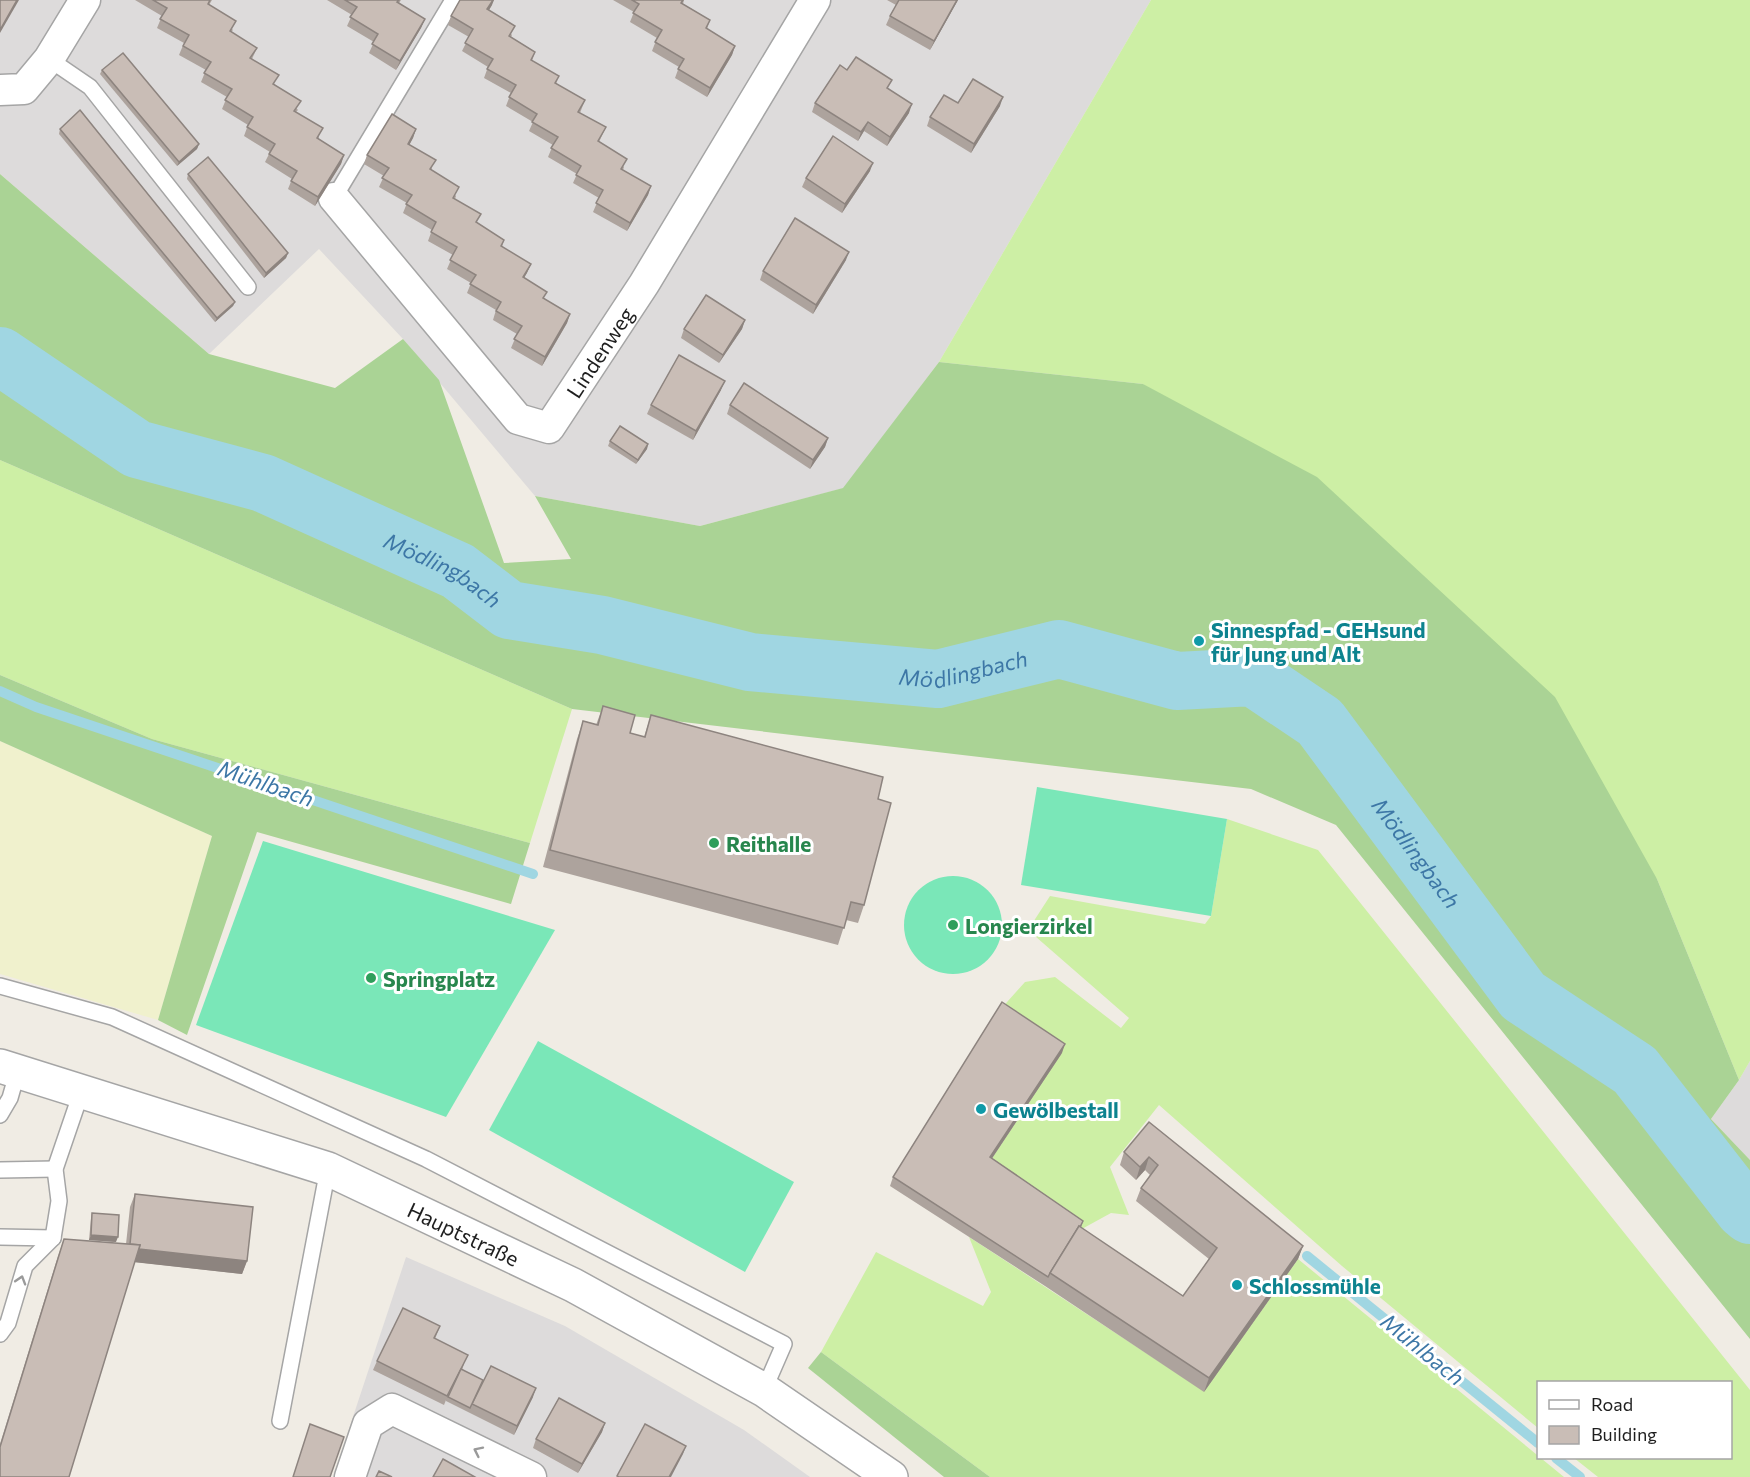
<svg xmlns="http://www.w3.org/2000/svg" width="1750" height="1477" font-family="Commissioner,sans-serif">
<style>
.residential{fill:#dddbdb}
.farmland{fill:#f0f1cd}
.grass{fill:#cdefa5}
.forest{fill:#aad395}
.pitch{fill:#7ae7b8}
.lines{fill:none;stroke-linecap:round;stroke-linejoin:round}
.stream{stroke:#a0d6e2;stroke-width:10}
.river{stroke:#a0d6e2;stroke-width:58}
.service-casing{stroke:#a5a5a5;stroke-width:18}
.minor-casing{stroke:#a5a5a5;stroke-width:33}
.tertiary-casing{stroke:#a5a5a5;stroke-width:36}
.service{stroke:#fff;stroke-width:15}
.minor{stroke:#fff;stroke-width:30}
.tertiary{stroke:#fff;stroke-width:33}
.wall{fill:#ada39d}
.shaded-wall{fill:#8d847f}
.building{fill:#c9bdb6;stroke:#8d847f;stroke-width:1.5}
.oneway{stroke:#9a9a9a}
.culture-dot{fill:#0f9aa8;stroke:#fff;stroke-width:2}
.leisure-dot{fill:#2e9e5b;stroke:#fff;stroke-width:2}
.labels{text-anchor:middle;dominant-baseline:central;stroke-width:6;stroke-linejoin:round;paint-order:stroke}
.street-label{font-size:21px;fill:#1e1e1e;stroke:#fff}
.culture-label{font-size:21px;font-weight:bold;fill:#0d838f;stroke:#fff;text-anchor:start}
.leisure-label{font-size:21px;font-weight:bold;fill:#27864d;stroke:#fff;text-anchor:start}
.water-label{font-size:22px;font-style:italic;fill:#3d77a6;stroke:#fff}
</style>
<rect width="100%" height="100%" fill="#f0ece4"/>
<g class="residential">
<path d="M0 0H1151L939 362 844 488 700 526 535 496 403 339 319 249 209 354 0 174Z"/>
<path d="M1750 1061V1160L1711 1119 1739 1080Z"/>
<path d="M406 1257 565 1326 744 1430 810 1477H333Z"/>
</g>
<path class="farmland" d="M0 741 212 836 158 1020 0 974Z"/>
<g class="grass">
<path d="M1151 0H1750V1061L1739 1080 1657 879 1143 384 939 362Z"/>
<path d="M0 460 572 709 530 843 152 739 0 675Z"/>
<path d="M1227 819 1318 850 1750 1390V1477H1598L1574 1458H1730V1382H1538V1428L1342 1266 1159 1105 1110 1167 1129 1215 1111 1213 1080 1230 987 1166 1061 1053 999 1011 1025 982 1055 977 1121 1028 1129 1018 1028 930 1050 896 1205 924 1211 916Z"/>
<path d="M969 1237 1204 1391 1298 1259 1564 1477H990L821 1352 876 1252 983 1306 991 1292Z"/>
</g>
<g class="forest">
<path d="M0 174 209 354 335 388 403 339 439 380 504 563 571 559 535 496 700 526 843 488 939 362 1143 384 1317 477 1555 697 1657 879 1739 1080 1711 1119 1750 1160V1339L1336 825 1251 789 572 709 0 460Z"/>
<path d="M0 675 152 739 530 843 511 904 257 832 187 1035 158 1020 212 836 0 741Z"/>
<path d="M821 1352 990 1477H944L808 1368Z"/>
</g>
<g class="pitch">
<path d="M1037 787 1227 819 1211 916 1021 885Z"/>
<path d="M263 841 555 930 446 1117 196 1025Z"/>
<circle cx="953" cy="925" r="49"/>
<path d="M538 1041 794 1182 745 1272 489 1130Z"/>
</g>
<g class="lines">
<g class="stream">
<path d="M0 691 36 707 533 874"/>
<path d="M1307 1256 1538 1443"/>
<path d="M1556 1458 1580 1477"/>
</g>
<path class="river" id="s1" d="M0 356 137 449 263 483 458 571 509 610 602 625 750 662 938 679 1059 649 1177 681 1253 677 1320 722 1523 996 1635 1070 1744 1210 1750 1215"/>
<g class="service-casing">
<g id="service">
<path d="M49 59 90 87 248 287"/>
<path d="M334 198 453 0"/>
<path d="M0 986 112 1017 426 1159 784 1344 764 1390"/>
<path d="M0 1115 10 1098 18 1070"/>
<path d="M0 1170 55 1169"/>
<path d="M0 1237 53 1238"/>
<path d="M0 1334 8 1323 25 1266 53 1238 59 1201 55 1169 82 1090"/>
<path d="M280 1421 328 1169"/>
</g>
</g>
<g class="minor-casing">
<g id="minor">
<path d="M0 90 24 89 49 59 85 0"/>
<path id="s2" d="M334 198 518 419 549 428 644 284 815 0"/>
<path d="M350 1477 368 1424 392 1409 531 1477"/>
</g>
</g>
<g class="tertiary-casing">
<g id="tertiary">
<path id="s3" d="M0 1066 328 1169 573 1285 764 1390 891 1477"/>
</g>
</g>
<use href="#service" class="service"/>
<use href="#minor" class="minor"/>
<use href="#tertiary" class="tertiary"/>
</g>
<g class="wall">
<path d="M135 0H212L209 5 233 30 231 32 257 48 252 59 298 110 296 112 319 137 318 139 344 155 341 164 315 206 288 189 292 179 265 162 270 152 244 136 248 125 222 109 227 97 201 82 206 70 179 55 184 43 157 28 162 16Z"/>
<path d="M327 0H401L399 3 425 19 421 28 396 70 369 53 374 42 347 26 352 15Z"/>
<path d="M613 0H684L683 4 710 20 707 29 735 46 732 55 707 97 675 78 679 67 652 51 657 38 630 22 634 12Z"/>
<path d="M887 0H958L930 50 886 25 890 16 896 5Z"/>
<path d="M492 5 489 10 512 35 511 37 535 52 532 61 559 76 556 84 585 100 580 113 606 127 599 142 624 167 623 170 651 186 648 195 627 231 593 212 599 198 573 183 577 174 548 157 553 145 529 131 533 122 506 106 511 93 484 78 488 67 462 51 469 37 448 25 451 16Z"/>
<path d="M102 70 199 144 197 149 177 166 100 74Z"/>
<path d="M847 70 889 89 909 113 887 146 864 131 858 141 812 112 815 103Z"/>
<path d="M958 103 1000 106 971 153 927 126 930 117Z"/>
<path d="M60 129 235 302 233 306 215 322 59 134Z"/>
<path d="M416 129 413 138 409 145 432 168 431 170 456 196 455 199 477 223 504 240 502 247 531 264 524 278 545 299 570 314 567 323 542 366 511 348 517 334 493 320 496 310 467 293 471 283 447 269 453 255 428 241 432 230 403 213 407 203 379 187 384 176 364 164 367 155Z"/>
<path d="M870 171 842 213 802 187 806 178Z"/>
<path d="M188 174 288 253 286 258 264 278 187 179Z"/>
<path d="M846 260 813 314 760 280 763 271Z"/>
<path d="M745 320 742 329 719 363 681 338 684 329Z"/>
<path d="M721 390 693 440 647 414 651 405Z"/>
<path d="M730 405 828 438 825 447 810 469 727 414Z"/>
<path d="M610 441 648 444 647 449 636 464 608 446Z"/>
<path d="M603 706 630 733 644 737 651 715 878 799 864 905 858 923 846 920 838 945 543 867 577 739 583 721 596 725Z"/>
<path d="M1062 1053 992 1158 1083 1221 1081 1228 1183 1296 1209 1259 1136 1201 1141 1188 1150 1175 1145 1170 1136 1180 1120 1165 1124 1152 1149 1122 1303 1246 1298 1259 1204 1392 1045 1286 890 1186 893 1177Z"/>
<path d="M135 1194 247 1261 242 1274 135 1262 0 1477V1444L58 1256 64 1239 126 1244 130 1207Z"/>
<path d="M92 1213 116 1242 89 1240 91 1218Z"/>
<path d="M440 1326 435 1339 464 1364 462 1370 483 1380 533 1397 514 1435 446 1401V1400L444 1405 373 1370 377 1361Z"/>
<path d="M605 1423 602 1432 578 1473 533 1448 536 1439Z"/>
</g>
<g class="shaded-wall">
<path d="M17 0H19L0 33V30Z"/>
<path d="M493 0H494L492 5 484 18 487 9Z"/>
<path d="M957 0H958L930 50 934 41Z"/>
<path d="M425 19 421 28 396 70 400 61Z"/>
<path d="M735 46 732 55 707 97 710 88Z"/>
<path d="M1003 97 1000 106 971 153 974 144Z"/>
<path d="M912 104 909 113 887 146 890 137Z"/>
<path d="M868 122 864 131 858 141 861 132Z"/>
<path d="M416 129 413 138 405 153 408 144Z"/>
<path d="M199 144 197 149 177 166 179 162Z"/>
<path d="M344 155 341 164 315 206 318 197Z"/>
<path d="M873 163 870 171 842 213 845 204Z"/>
<path d="M651 186 648 195 627 231 630 223Z"/>
<path d="M849 252 846 260 813 314 816 305Z"/>
<path d="M288 253 286 258 264 278 266 273Z"/>
<path d="M531 264 527 273 519 286 523 277Z"/>
<path d="M235 302 233 306 215 322 217 318Z"/>
<path d="M570 314 567 323 542 366 545 357Z"/>
<path d="M745 320 742 329 719 363 723 355Z"/>
<path d="M725 381 721 390 693 440 696 431Z"/>
<path d="M828 438 825 447 810 469 813 460Z"/>
<path d="M648 444 647 449 636 464 638 460Z"/>
<path d="M1065 1044 1062 1053 987 1166 990 1157Z"/>
<path d="M1149 1157 1145 1170 1136 1180 1140 1167Z"/>
<path d="M91 1235 118 1237 116 1242 89 1240Z"/>
<path d="M1303 1246 1298 1259 1204 1392 1209 1378Z"/>
<path d="M129 1248 247 1261 242 1274 124 1261Z"/>
<path d="M536 1388 533 1397 514 1435 517 1426Z"/>
<path d="M605 1423 602 1432 578 1473 582 1464Z"/>
<path d="M686 1446 683 1454 671 1477H669Z"/>
</g>
<g class="building">
<path d="M0 0H17L0 30Z"/>
<path d="M153 0H210L208 4 236 21 230 31 257 48 250 58 279 75 273 84 301 101 294 111 323 128 317 138 344 155 318 197 291 181 297 171 269 154 275 144 247 127 253 117 225 100 232 89 204 73 211 62 183 46 189 35 160 19 167 8Z"/>
<path d="M345 0H399L397 2 425 19 400 61 372 44 378 34 350 17 357 7Z"/>
<path d="M460 0H493L487 9 515 26 509 36 535 52 531 60 559 76 555 83 585 100 578 112 606 127 598 141 627 159 621 169 651 186 630 223 596 203 603 190 576 175 581 166 551 148 558 137 532 122 537 114 509 97 516 85 487 69 493 59 465 43 473 29 451 16Z"/>
<path d="M632 0H683L681 3 710 20 706 28 735 46 710 88 678 69 684 59 655 42 662 30 633 13 639 4Z"/>
<path d="M899 0H957L934 41 890 16Z"/>
<path d="M123 53 199 144 179 162 102 70Z"/>
<path d="M856 57 892 80 887 88 912 104 890 137 868 122 861 132 815 103 840 65 847 70Z"/>
<path d="M973 79 1003 97 974 144 930 117 944 95 958 103Z"/>
<path d="M80 110 235 302 217 318 60 129Z"/>
<path d="M392 114 416 129 408 144 436 160 430 169 459 187 453 198 481 214 476 222 504 240 501 246 531 264 523 277 547 292 543 298 570 314 545 357 514 339 522 326 496 311 501 302 470 284 476 275 450 260 457 247 431 232 436 222 406 204 412 195 382 178 389 168 367 155Z"/>
<path d="M833 136 873 163 845 204 806 178Z"/>
<path d="M208 157 288 253 266 273 188 174Z"/>
<path d="M795 218 849 252 816 305 763 271Z"/>
<path d="M706 295 745 320 723 355 684 329Z"/>
<path d="M679 355 725 381 696 431 651 405Z"/>
<path d="M744 383 828 438 813 460 730 405Z"/>
<path d="M620 426 648 444 638 460 610 441Z"/>
<path d="M603 706 635 715 630 733 645 737 651 715 883 777 878 799 891 803 864 905 851 902 844 928 550 850 583 721 598 725Z"/>
<path d="M1002 1002 1065 1044 990 1157 1083 1221 1080 1227 1079 1226 1050 1273 1048 1277 893 1177Z"/>
<path d="M1149 1122 1303 1246 1209 1378 1050 1273 1079 1226 1183 1296 1217 1248 1141 1188 1158 1165 1149 1157 1140 1167 1124 1152Z"/>
<path d="M135 1194 253 1207 247 1261 139 1249 140 1245 130 1244Z"/>
<path d="M92 1213 119 1215 118 1237 91 1235Z"/>
<path d="M64 1239 140 1245 69 1477H0V1447Z"/>
<path d="M403 1308 440 1326 434 1338 468 1355 447 1396 377 1361Z"/>
<path d="M491 1366 536 1388 517 1426 472 1404Z"/>
<path d="M461 1369 483 1380 470 1408 448 1397Z"/>
<path d="M559 1398 605 1423 582 1464 536 1439Z"/>
<path d="M310 1424 344 1437 330 1477H293Z"/>
<path d="M645 1424 686 1446 669 1477H619L617 1476Z"/>
<path d="M443 1459 475 1477H433Z"/>
<path d="M379 1471 392 1477H376Z"/>
</g>
<defs><path id="oneway-chevron" d="M-2-3.5L2.5 0L-2 3.5" fill="none" stroke-width="1.6" stroke-linecap="round" stroke-linejoin="round" transform="scale(1.5)"/></defs>
<g class="oneway">
<use href="#oneway-chevron" transform="translate(21 1280) rotate(-73)"/>
<use href="#oneway-chevron" transform="translate(478 1451) rotate(-154)"/>
</g>
<g class="culture-dot">
<circle cx="1199" cy="641" r="6"/>
<circle cx="981" cy="1109" r="6"/>
<circle cx="1237" cy="1285" r="6"/>
</g>
<g class="leisure-dot">
<circle cx="714" cy="843" r="6"/>
<circle cx="953" cy="925" r="6"/>
<circle cx="371" cy="978" r="6"/>
</g>
<g class="labels">
<g class="street-label">
<text stroke="none"><textPath href="#s2" startOffset="411">Lindenweg</textPath></text>
<text stroke="none"><textPath href="#s3" startOffset="494">Hauptstraße</textPath></text>
</g>
<g class="culture-label">
<text x="1211" y="629">Sinnespfad - GEHsund<tspan x="1211" dy="24">für Jung und Alt</tspan></text>
<text x="993" y="1109">Gewölbestall</text>
<text x="1249" y="1285">Schlossmühle</text>
</g>
<g class="leisure-label">
<text x="726" y="843">Reithalle</text>
<text x="965" y="925">Longierzirkel</text>
<text x="383" y="978">Springplatz</text>
</g>
<g class="water-label">
<text stroke="none"><textPath href="#s1" startOffset="496">Mödlingbach</textPath></text>
<text stroke="none"><textPath href="#s1" startOffset="1036">Mödlingbach</textPath></text>
<text transform="translate(266 783) rotate(19)">Mühlbach</text>
<text stroke="none"><textPath href="#s1" startOffset="1576">Mödlingbach</textPath></text>
<text transform="translate(1423 1349) rotate(39)">Mühlbach</text>
</g>
</g>
<rect x="1537" y="1381" width="195" height="78" fill="#ffffff" stroke="#a5a5a5" stroke-width="1.5"/>
<rect x="1549" y="1400" width="30" height="9" fill="#ffffff" stroke="#a5a5a5" stroke-width="1.5"/>
<text x="1591" y="1411" font-size="18" fill="#1e1e1e">Road</text>
<rect x="1549" y="1426" width="30" height="18" fill="#c9bdb6" stroke="#a5a5a5" stroke-width="1.5"/>
<text x="1591" y="1441" font-size="18" fill="#1e1e1e">Building</text>
</svg>
